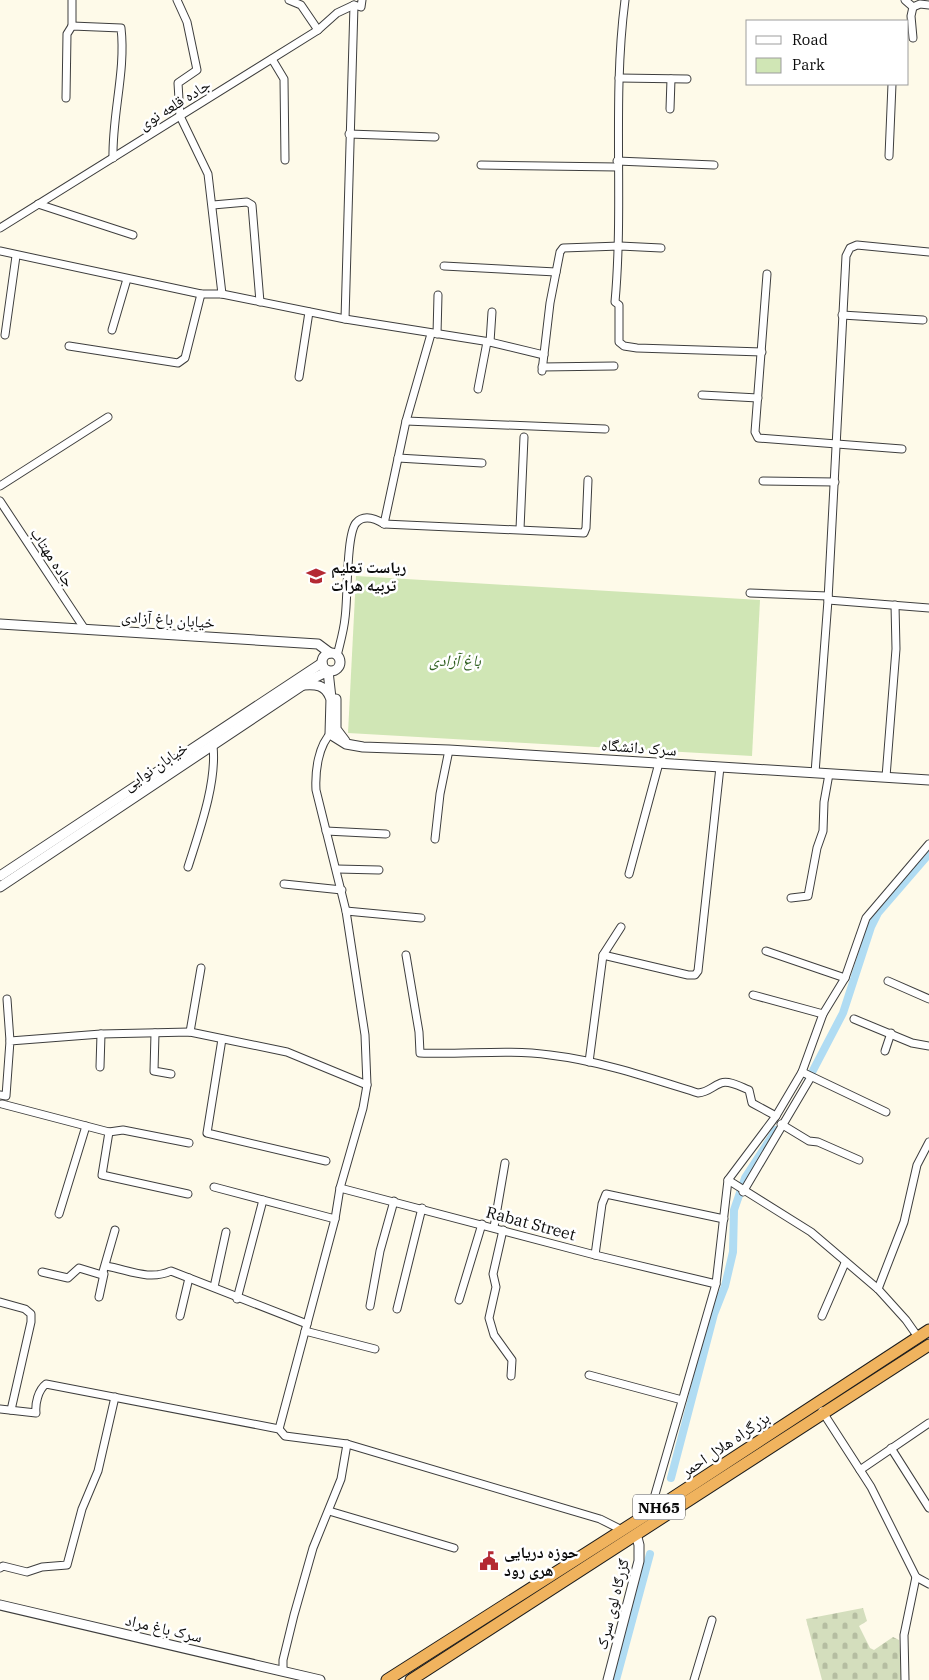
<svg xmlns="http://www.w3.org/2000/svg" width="929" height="1680" font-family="'IBM Plex Serif','Noto Naskh Arabic',serif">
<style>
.green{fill:#d0e6b5}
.cemetery{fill:url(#cemetery-stones)}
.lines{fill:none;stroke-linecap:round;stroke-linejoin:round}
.canal{stroke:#b0dcf3;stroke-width:8}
.minor-casing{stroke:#3e3e3e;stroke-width:9}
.tertiary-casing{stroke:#3e3e3e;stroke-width:11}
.trunk-casing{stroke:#1c1c1c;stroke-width:13}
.minor{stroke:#fff;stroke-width:7}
.tertiary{stroke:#fff;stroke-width:9}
.trunk{stroke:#f0b35e;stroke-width:11}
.labels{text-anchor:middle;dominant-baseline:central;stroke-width:5;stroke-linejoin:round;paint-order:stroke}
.shield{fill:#fff;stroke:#545454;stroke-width:1}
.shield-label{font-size:15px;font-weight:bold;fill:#0b0b0b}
.street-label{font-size:16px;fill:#0b0b0b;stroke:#fff}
.poi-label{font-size:16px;font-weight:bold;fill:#0b0b0b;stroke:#fff;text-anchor:start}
.park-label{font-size:16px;font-style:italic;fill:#2e5f1f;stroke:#fff}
</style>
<defs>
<pattern id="cemetery-stones" width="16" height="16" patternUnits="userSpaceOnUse" patternTransform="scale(1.25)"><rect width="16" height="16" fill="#d4debd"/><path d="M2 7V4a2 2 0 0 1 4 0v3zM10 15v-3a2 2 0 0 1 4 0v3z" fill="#b5bda1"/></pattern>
</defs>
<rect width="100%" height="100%" fill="#fefae9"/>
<path class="green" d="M356 576 760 600 752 756 348 733Z"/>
<path class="cemetery" d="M863 1608 867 1621 859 1626 870 1648 874 1650 893 1637 899 1640 903 1680H822L806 1619Z"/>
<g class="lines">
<g class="canal">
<path d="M808 1080 843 1013 871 927 878 913 929 854"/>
<path d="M671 1478 714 1314 725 1286 733 1252 734 1210 745 1178 776 1130"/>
<path d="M616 1680 650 1554"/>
</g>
<g class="minor-casing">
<g id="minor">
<path d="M177 0 187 22 197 70 178 83 180 116 208 174 222 294"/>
<path d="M289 0 301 5 318 30"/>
<path d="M625 0C612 100 624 201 615 302L619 305V342L624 346 637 348 762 352"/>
<path d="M905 0 913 7"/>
<path d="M913 7 920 4 929 5"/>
<path d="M72 26V0"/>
<path d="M913 38 911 16 913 7"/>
<path d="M272 59 284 79 285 160"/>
<path d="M619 78 687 79"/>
<path d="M66 98 67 34 72 26 121 28C126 71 112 114 113 158"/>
<path d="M670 109 671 79"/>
<path d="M349 134 435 137"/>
<path d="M889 156 892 84"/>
<path d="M617 161 714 165"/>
<path d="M481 165 617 167"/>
<path d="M38 204 133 235"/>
<path d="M213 205 247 202 252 205 260 302"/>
<path d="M0 228 318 30 337 13 354 5 361 7 362 0"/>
<path d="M0 251 201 294H222L345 319 490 342 544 355"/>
<path d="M444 266 556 272"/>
<path d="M767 274 755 432 758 438 902 449"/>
<path d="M842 315 923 320"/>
<path d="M345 319 354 5"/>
<path d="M112 330 127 279"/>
<path d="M437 334 438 295"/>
<path d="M5 335 16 256"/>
<path d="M490 342 492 312"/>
<path d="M69 346 178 363 185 358 201 294"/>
<path d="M542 367 614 366"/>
<path d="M542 371 550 303 560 252 563 248 620 246 661 248"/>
<path d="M299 377 309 312"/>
<path d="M478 389 487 342"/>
<path d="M702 395 758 398"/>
<path d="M406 421 605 429"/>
<path d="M398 458 482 463"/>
<path d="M763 481 835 482"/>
<path d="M0 486 108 417"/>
<path d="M0 501 84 628"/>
<path d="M384 524 584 533 586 528 588 480"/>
<path d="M520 529 524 437"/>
<path d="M750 593 828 596"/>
<path d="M828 600 929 608"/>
<path d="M337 656C340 643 344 630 345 618 348 599 346 535 356 523 364 514 376 519 384 524L406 421 431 334"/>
<path d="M815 773 828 600 846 256 850 248 857 245 929 252"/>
<path d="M886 777 896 649 895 605"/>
<path d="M326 831 386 834"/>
<path d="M435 839 440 794 449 750"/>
<path d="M188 867C199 832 217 783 213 746"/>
<path d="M337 869 379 870"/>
<path d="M629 874 659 763"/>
<path d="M284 884 342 890"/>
<path d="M791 898 808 896 817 848 823 831 824 802 829 774"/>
<path d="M346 911 421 918"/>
<path d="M766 951 845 978"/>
<path d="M406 955 419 1032 420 1053C463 1055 507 1049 550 1055 601 1061 650 1078 698 1093 709 1092 711 1087 721 1083 729 1080 741 1087 749 1090L752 1103 776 1116"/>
<path d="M603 955 688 975H695L698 971 720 767"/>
<path d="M888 981 929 999"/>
<path d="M753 995 823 1014"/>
<path d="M7 999 10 1041"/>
<path d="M854 1019 912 1043 929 1046"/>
<path d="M190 1032 201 968"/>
<path d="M155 1033 154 1071 171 1074"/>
<path d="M222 1039 207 1133 326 1161"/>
<path d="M885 1051 891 1033"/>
<path d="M589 1062 603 955 621 927"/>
<path d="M100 1067 101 1034"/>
<path d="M802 1072 886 1112"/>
<path d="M0 1095 6 1096 10 1041 101 1034 190 1032 287 1052 367 1085"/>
<path d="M2 1104 109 1132 123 1130 189 1143"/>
<path d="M781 1124 809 1141 818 1142 859 1160"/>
<path d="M109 1132 102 1175 188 1194"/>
<path d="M728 1180 811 1232 878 1289 906 1320 918 1337"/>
<path d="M214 1187 335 1219"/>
<path d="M340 1188 595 1255 716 1284"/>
<path d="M743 1192 811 1077"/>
<path d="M59 1214 86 1126"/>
<path d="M494 1227 505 1163"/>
<path d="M503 1230 493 1274 496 1287 489 1318 494 1335 512 1360 511 1376"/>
<path d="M595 1255 602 1204 606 1194 724 1219"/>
<path d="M106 1266C129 1270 149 1281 171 1271L307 1324"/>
<path d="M42 1272 68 1278 79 1268 102 1275 115 1230"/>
<path d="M214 1287 226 1232"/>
<path d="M878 1289 904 1222 917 1165 929 1142"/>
<path d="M99 1297 104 1274"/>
<path d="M237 1299 263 1200"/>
<path d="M459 1300 482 1224"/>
<path d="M0 1302 25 1309 31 1314V1322L11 1410"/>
<path d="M370 1306 380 1251 394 1201"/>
<path d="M397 1309 422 1208"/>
<path d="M180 1316 189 1278"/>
<path d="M822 1316 845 1263"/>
<path d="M305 1331 375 1349"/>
<path d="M589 1375 682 1400"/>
<path d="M0 1409 36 1413C35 1404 38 1390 46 1384L279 1429 285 1436 347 1444 600 1519 622 1530"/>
<path d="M822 1411 871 1487 916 1577 929 1584"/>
<path d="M279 1429 335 1219 340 1188 363 1108 367 1085 365 1035 346 911 316 790C315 772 318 745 332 732"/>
<path d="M891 1448 929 1508"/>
<path d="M860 1470 929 1423"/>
<path d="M657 1508 654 1498 716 1284 728 1180 776 1116 802 1072 823 1014 845 978 866 918 929 844"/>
<path d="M329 1511 454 1548"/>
<path d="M0 1568 3 1566 27 1572 42 1567 67 1565 82 1509 98 1471 115 1397"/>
<path d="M283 1671V1660L294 1615 313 1548 341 1479 347 1444"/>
<path d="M694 1680 712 1620"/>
<path d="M905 1680 904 1635 916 1577"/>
</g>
</g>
<g class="tertiary-casing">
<g id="tertiary">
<path d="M0 624 318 644 330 653"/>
<circle cx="331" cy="662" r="9"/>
<path d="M304 685C316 684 325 685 330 697"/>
<path d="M336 699V729L345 741"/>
<path d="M0 876 322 663"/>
<path d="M0 887 312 679 328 671 331 698 330 734 346 744 363 747 449 750 929 780"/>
<path d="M0 1605 320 1680"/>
<path d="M608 1680 639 1561V1545L636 1534"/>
</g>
</g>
<g class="trunk-casing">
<g id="trunk">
<path d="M387 1680 657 1508 929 1330"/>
<path d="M411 1680 929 1345"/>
</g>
</g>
<use href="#minor" class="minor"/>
<use href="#tertiary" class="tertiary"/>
<use href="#trunk" class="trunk"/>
</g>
<defs>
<g id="university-bare" transform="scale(1.5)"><path d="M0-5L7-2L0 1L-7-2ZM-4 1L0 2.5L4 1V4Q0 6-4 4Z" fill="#b42933" stroke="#fff" stroke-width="2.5" paint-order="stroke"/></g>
<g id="civic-bare" transform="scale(1.5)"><path d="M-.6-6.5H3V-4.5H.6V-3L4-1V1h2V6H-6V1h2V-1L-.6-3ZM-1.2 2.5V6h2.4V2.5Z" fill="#b42933" stroke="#fff" stroke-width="2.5" paint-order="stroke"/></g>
</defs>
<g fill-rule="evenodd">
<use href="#university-bare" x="316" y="576"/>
<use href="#civic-bare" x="489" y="1561"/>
</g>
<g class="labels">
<rect class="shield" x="633" y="1494.5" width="52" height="25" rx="4"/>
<g class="shield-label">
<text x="659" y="1507">NH65</text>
</g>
<g class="street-label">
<text transform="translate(174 104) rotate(-32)">جاده قلعه نوی</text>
<text transform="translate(53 557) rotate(57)">جاده مهتاب</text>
<text transform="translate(168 619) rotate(4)">خیابان باغ آزادی</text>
<text transform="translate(639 747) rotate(4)">سرک دانشگاه</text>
<text transform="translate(155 766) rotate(-34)">خیابان نوایی</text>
<text transform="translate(531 1223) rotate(15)">Rabat Street</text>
<text transform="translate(725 1444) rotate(-34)">بزرگراه هلال احمر</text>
<text transform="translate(612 1604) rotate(-76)">ګزرګاه لوی سړک</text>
<text transform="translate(164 1628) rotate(13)">سرک باغ مراد</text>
</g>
<g class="poi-label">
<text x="331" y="567">ریاست تعلیم<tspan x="331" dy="18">تربیه هرات</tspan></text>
<text x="504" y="1552">حوزه دریایی<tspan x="504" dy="18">هری رود</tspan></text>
</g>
<g class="park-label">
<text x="455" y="660">باغ آزادی</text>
</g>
</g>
<rect x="746" y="20" width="162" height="65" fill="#ffffff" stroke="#9d9d9d"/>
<rect x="756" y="36" width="25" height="8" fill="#ffffff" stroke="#9d9d9d"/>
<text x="792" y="45" font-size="15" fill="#0b0b0b">Road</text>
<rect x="756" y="58" width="25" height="15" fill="#d0e6b5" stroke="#9d9d9d"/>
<text x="792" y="70" font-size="15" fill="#0b0b0b">Park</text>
</svg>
